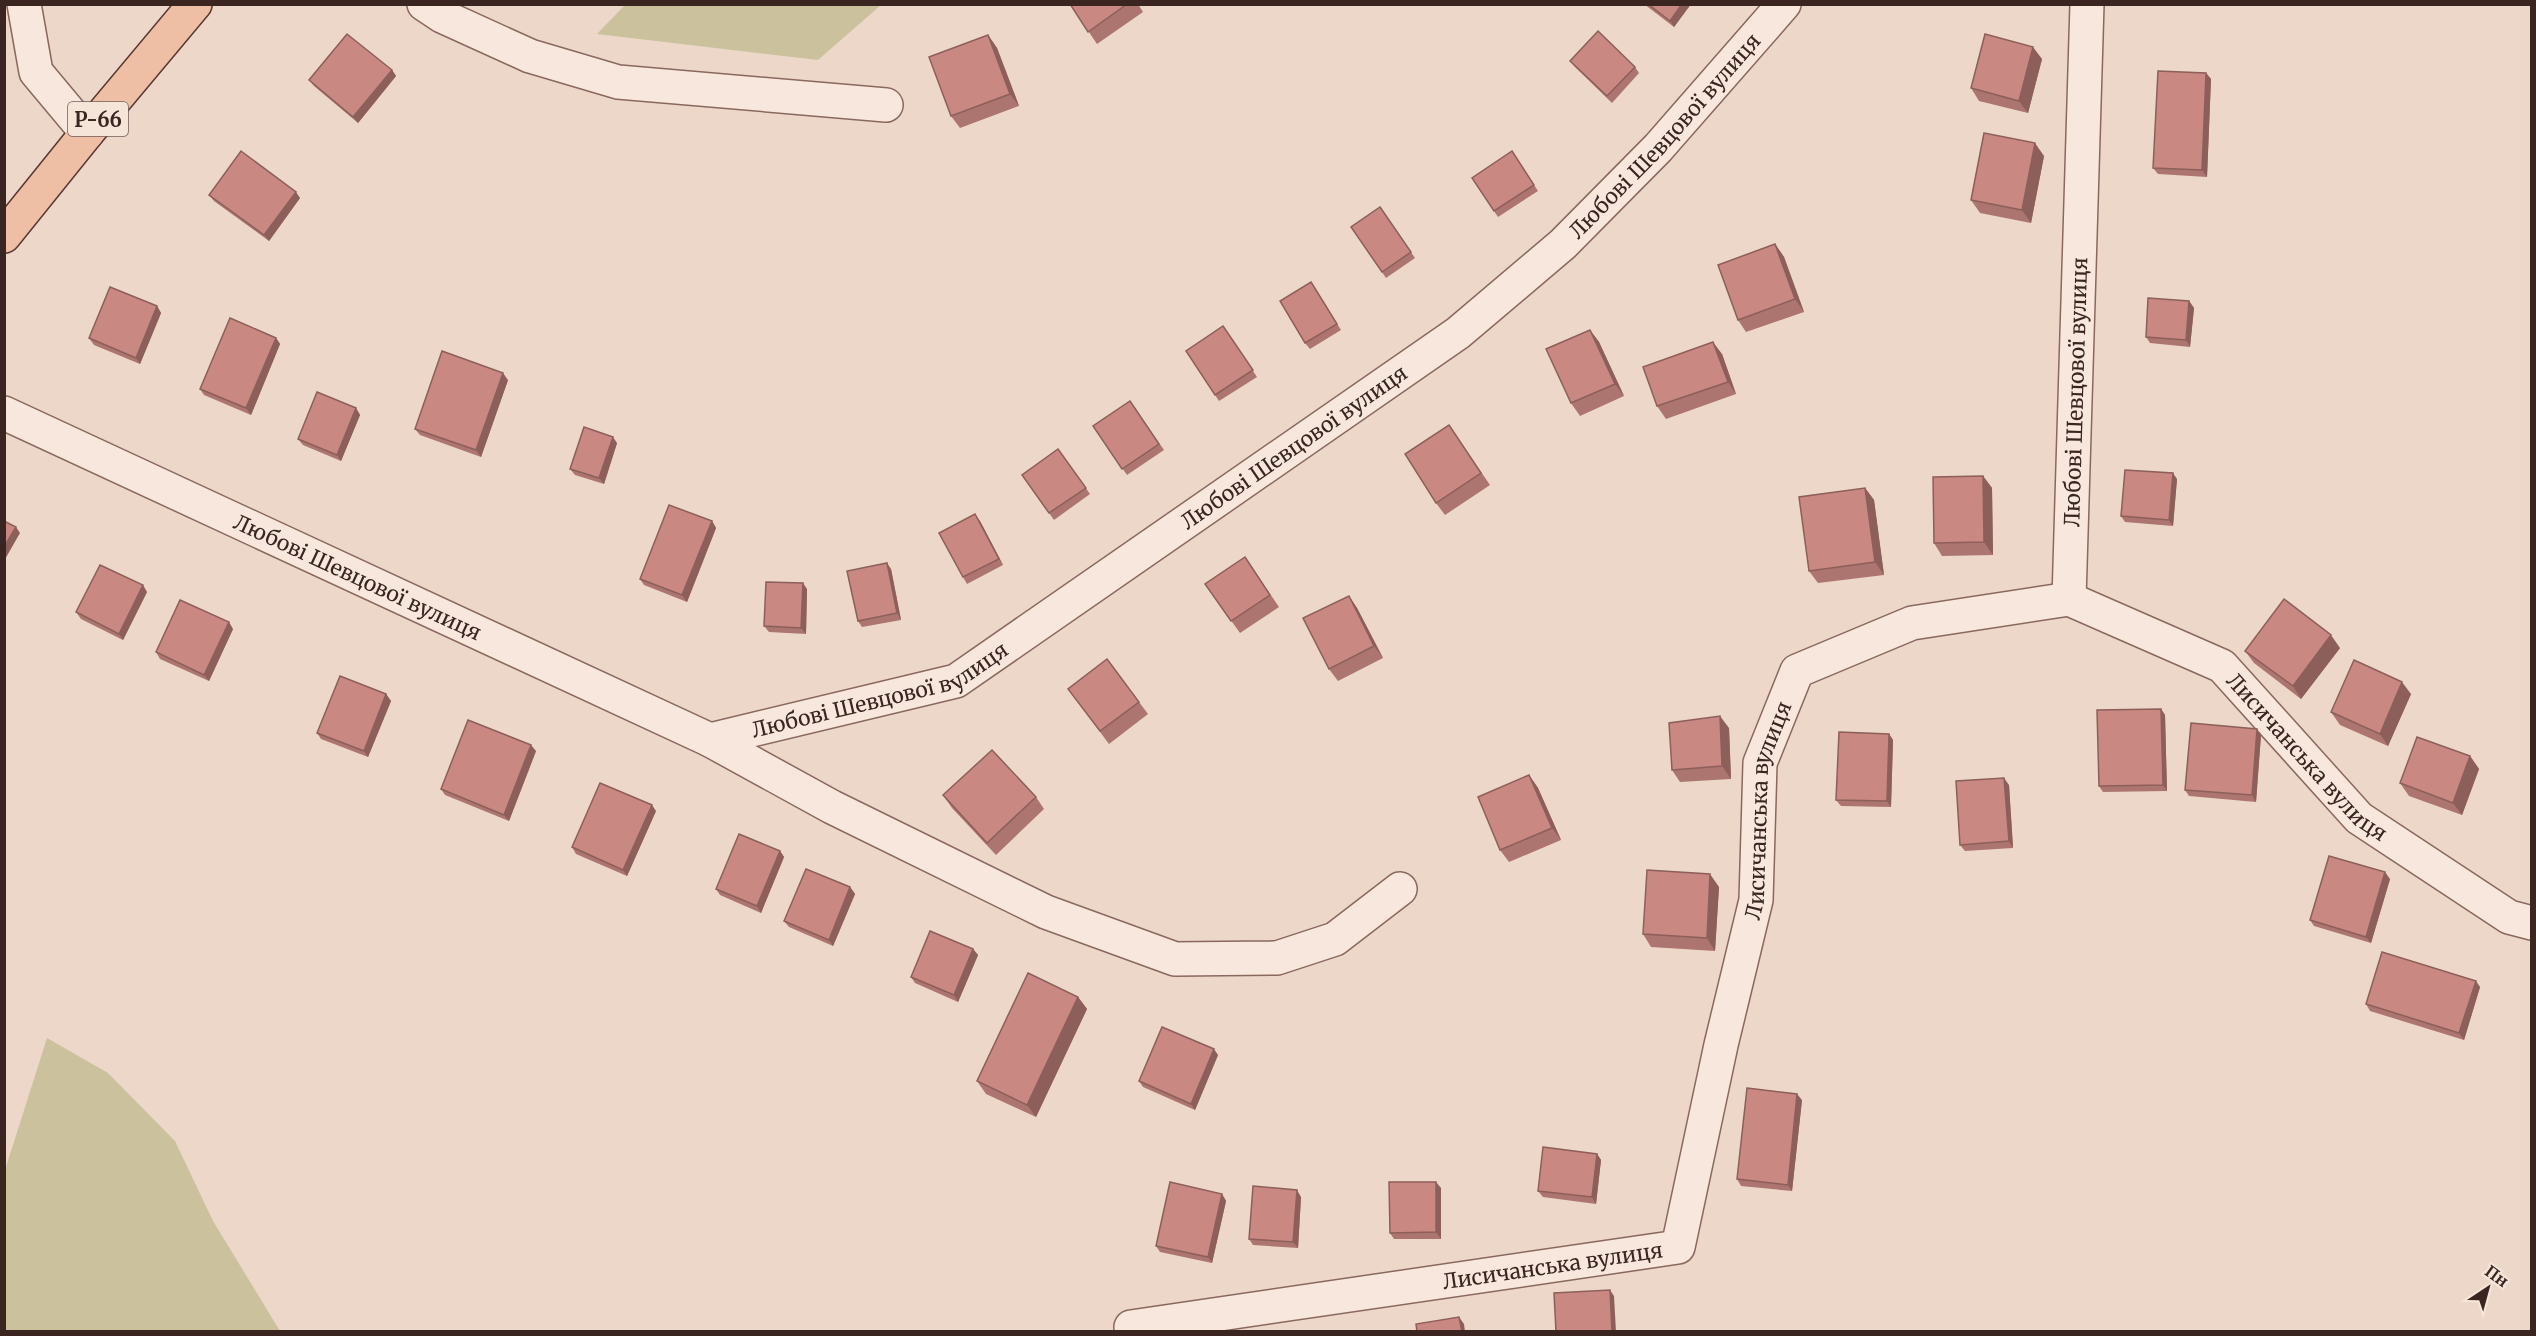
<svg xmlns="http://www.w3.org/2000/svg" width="2536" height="1336" font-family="Merriweather,serif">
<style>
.green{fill:#cbc29d}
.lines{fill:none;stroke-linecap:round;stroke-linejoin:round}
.minor-casing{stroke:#89685e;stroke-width:36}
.major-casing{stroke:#573832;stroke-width:36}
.minor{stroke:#f8e7dc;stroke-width:33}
.major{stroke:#eebfa4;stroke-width:33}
.wall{fill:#ad756f}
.shaded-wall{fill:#8d5f5a}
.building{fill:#c98881;stroke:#8d5f5a;stroke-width:1.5}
.labels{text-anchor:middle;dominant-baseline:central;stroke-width:6;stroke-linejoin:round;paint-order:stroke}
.shield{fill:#f5e4d8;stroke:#725e58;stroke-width:1.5}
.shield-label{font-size:20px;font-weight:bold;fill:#3a2521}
.street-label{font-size:21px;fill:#3a2521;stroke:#f5e4d8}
</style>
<rect width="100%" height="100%" fill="#edd7c9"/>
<g class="green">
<path d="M625 5V4L881 5 818 60 597 34Z"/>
<path d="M47 1038 108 1073 175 1141 213 1221 280 1331H5V1170Z"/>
</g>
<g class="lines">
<g class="minor-casing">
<g id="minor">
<path d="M24 4 36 72 87 133"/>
<path d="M424 4 442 16 530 56 618 82 886 105"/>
<path id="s1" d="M4 413 710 740 956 681 1458 333 1563 244 1658 148 1784 4"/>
<path id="s2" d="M2069 599 2087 4"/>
<path d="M710 740 832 807 1046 912 1175 959 1277 958 1335 939 1400 889"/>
<path id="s3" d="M1131 1327 1678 1247 1721 1045 1756 900 1760 763 1797 671 1912 623 2069 599 2222 666 2359 818 2509 917 2532 923"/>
</g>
</g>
<g class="major-casing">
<path id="major" d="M4 236 87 133 195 4"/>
</g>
<use href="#minor" class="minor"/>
<use href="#major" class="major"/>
</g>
<g class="wall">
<path d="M1070 4H1138L1143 12 1097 44Z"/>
<path d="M1644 4H1691L1674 27Z"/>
<path d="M988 35 997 48 1019 106 960 128 951 116Z"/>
<path d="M2042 59 2028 113 1979 101 1971 88Z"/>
<path d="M1570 61 1635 67 1639 73 1612 103 1575 67Z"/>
<path d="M392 70 396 76 358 123 314 86 309 80Z"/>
<path d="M2206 73 2211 79 2207 177 2158 174 2153 168Z"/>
<path d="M1512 151 1538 191 1498 217 1472 178Z"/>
<path d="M2044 156 2031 223 1980 213 1971 200Z"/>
<path d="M209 195 300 198 269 241 214 201Z"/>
<path d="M1380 207 1415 258 1386 278 1351 227Z"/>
<path d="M1775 244 1784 257 1804 312 1746 332 1738 320Z"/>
<path d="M1315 288 1341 330 1310 349 1305 343Z"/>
<path d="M2189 301 2194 308 2190 347 2150 343 2146 337Z"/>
<path d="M157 306 161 313 140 364 94 345 89 338Z"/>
<path d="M1223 326 1257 377 1219 401 1186 351Z"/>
<path d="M1590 330 1599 342 1624 396 1580 416 1571 403Z"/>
<path d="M276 338 280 344 251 415 204 395 200 389Z"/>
<path d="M1722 354 1736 394 1666 419 1657 406Z"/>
<path d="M508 380 481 457 420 435 415 429Z"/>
<path d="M1130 401 1164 450 1127 475 1093 426Z"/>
<path d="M356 408 360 415 341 461 303 445 298 439Z"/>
<path d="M1449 425 1490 485 1445 515 1436 503Z"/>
<path d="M617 443 604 484 575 475 570 469Z"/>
<path d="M1058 449 1090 494 1054 520 1022 475Z"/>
<path d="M1983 476 1992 488 1993 555 1942 556 1934 543Z"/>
<path d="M2177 479 2173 526 2125 522 2121 516Z"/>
<path d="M1865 488 1874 500 1884 575 1818 583 1809 571Z"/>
<path d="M712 521 716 528 687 602 644 585 640 579Z"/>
<path d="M980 521 1003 565 967 584 963 577Z"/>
<path d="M1245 557 1279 607 1240 633 1205 584Z"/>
<path d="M891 569 901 620 862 627 858 621Z"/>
<path d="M807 589 806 634 769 632 764 626Z"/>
<path d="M147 592 123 640 81 619 76 612Z"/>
<path d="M1349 596 1357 608 1383 658 1338 681 1329 669Z"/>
<path d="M233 629 209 681 160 659 156 652Z"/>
<path d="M2340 648 2301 699 2254 663 2245 651Z"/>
<path d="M1068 689 1139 702 1148 714 1109 744Z"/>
<path d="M386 694 391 701 368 757 321 739 317 733Z"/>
<path d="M2411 694 2388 746 2340 725 2331 712Z"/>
<path d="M2161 709 2165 715 2167 791 2103 792 2099 786Z"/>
<path d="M1729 728 1731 779 1680 782 1672 770Z"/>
<path d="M2257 729 2261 735 2256 802 2189 796 2185 790Z"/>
<path d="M1889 734 1893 740 1891 807 1841 806 1836 800Z"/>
<path d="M536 751 509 821 445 795 441 789Z"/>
<path d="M2470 756 2479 769 2462 815 2409 796 2400 783Z"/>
<path d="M1529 775 1538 788 1561 840 1509 862 1500 850Z"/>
<path d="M2009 785 2013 848 1965 851 1960 845Z"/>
<path d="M943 795 1036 797 1044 809 996 855 952 808Z"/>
<path d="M656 811 627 876 576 854 572 847Z"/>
<path d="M780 851 784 857 761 913 720 895 716 889Z"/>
<path d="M2390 879 2371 943 2314 926 2310 920Z"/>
<path d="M850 887 855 894 833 946 789 927 784 921Z"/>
<path d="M1719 887 1715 951 1651 947 1643 934Z"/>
<path d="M973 949 978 955 958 1002 915 983 911 977Z"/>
<path d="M2480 987 2464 1040 2370 1011 2366 1004Z"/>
<path d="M1078 997 1087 1009 1036 1117 986 1094 977 1081Z"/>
<path d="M1218 1055 1195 1110 1143 1087 1139 1081Z"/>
<path d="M1802 1100 1792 1191 1741 1186 1737 1179Z"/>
<path d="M1597 1154 1601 1160 1596 1204 1543 1197 1538 1191Z"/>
<path d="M1441 1188V1239H1394L1390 1233Z"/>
<path d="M1222 1194 1226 1201 1212 1263 1160 1252 1156 1246Z"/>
<path d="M1301 1197 1298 1248 1253 1245 1249 1239Z"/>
</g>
<g class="shaded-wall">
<path d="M1682 4H1691L1674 27 1670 21Z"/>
<path d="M988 35 997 48 1019 106 1010 94Z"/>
<path d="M2033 47 2042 59 2028 113 2019 101Z"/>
<path d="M392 70 396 76 358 123 353 117Z"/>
<path d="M2206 73 2211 79 2207 177 2202 170Z"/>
<path d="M2035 143 2044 156 2031 223 2022 210Z"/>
<path d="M296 192 300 198 269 241 264 235Z"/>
<path d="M1775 244 1784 257 1804 312 1795 299Z"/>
<path d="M2189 301 2194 308 2190 347 2186 340Z"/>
<path d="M157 306 161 313 140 364 136 358Z"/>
<path d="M1590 330 1599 342 1624 396 1615 384Z"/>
<path d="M276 338 280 344 251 415 246 408Z"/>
<path d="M1713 342 1722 354 1736 394 1728 382Z"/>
<path d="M503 373 508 380 481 457 476 450Z"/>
<path d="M356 408 360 415 341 461 337 455Z"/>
<path d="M613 437 617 443 604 484 599 478Z"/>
<path d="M2173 473 2177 479 2173 526 2169 520Z"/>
<path d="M1983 476 1992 488 1993 555 1984 542Z"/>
<path d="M1865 488 1874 500 1884 575 1875 562Z"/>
<path d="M975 514 980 521 1003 565 999 559Z"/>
<path d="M712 521 716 528 687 602 682 595Z"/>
<path d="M16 527 20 533 4 561V547Z"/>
<path d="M887 563 891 569 901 620 897 613Z"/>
<path d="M803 583 807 589 806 634 801 628Z"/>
<path d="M143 585 147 592 123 640 119 634Z"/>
<path d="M1349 596 1357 608 1383 658 1374 646Z"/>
<path d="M229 622 233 629 209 681 204 675Z"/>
<path d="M2331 635 2340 648 2301 699 2293 686Z"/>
<path d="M2402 682 2411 694 2388 746 2380 734Z"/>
<path d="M386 694 391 701 368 757 364 751Z"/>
<path d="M2161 709 2165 715 2167 791 2163 785Z"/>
<path d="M1720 716 1729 728 1731 779 1722 766Z"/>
<path d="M2257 729 2261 735 2256 802 2252 795Z"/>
<path d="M1889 734 1893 740 1891 807 1887 801Z"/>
<path d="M531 745 536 751 509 821 504 815Z"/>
<path d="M2470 756 2479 769 2462 815 2453 803Z"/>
<path d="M1529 775 1538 788 1561 840 1552 828Z"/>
<path d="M2004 778 2009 785 2013 848 2009 841Z"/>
<path d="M652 805 656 811 627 876 623 870Z"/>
<path d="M780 851 784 857 761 913 757 906Z"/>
<path d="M2385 872 2390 879 2371 943 2366 937Z"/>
<path d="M1710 874 1719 887 1715 951 1707 938Z"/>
<path d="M850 887 855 894 833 946 829 940Z"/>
<path d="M973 949 978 955 958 1002 954 995Z"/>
<path d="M2476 981 2480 987 2464 1040 2459 1033Z"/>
<path d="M1078 997 1087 1009 1036 1117 1027 1105Z"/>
<path d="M1214 1049 1218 1055 1195 1110 1191 1104Z"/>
<path d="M1797 1094 1802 1100 1792 1191 1788 1185Z"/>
<path d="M1597 1154 1601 1160 1596 1204 1592 1197Z"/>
<path d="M1436 1182 1441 1188V1239L1436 1232Z"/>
<path d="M1297 1190 1301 1197 1298 1248 1293 1242Z"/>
<path d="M1222 1194 1226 1201 1212 1263 1208 1257Z"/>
<path d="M1610 1290 1614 1296 1616 1332H1612Z"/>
<path d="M1459 1317 1464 1324 1465 1332H1462Z"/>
</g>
<g class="building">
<path d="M1070 4H1127L1088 32Z"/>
<path d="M1648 4H1682L1670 21Z"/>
<path d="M1598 31 1635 67 1607 96 1570 61Z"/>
<path d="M347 34 392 70 353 117 309 80Z"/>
<path d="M1985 34 2033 47 2019 101 1971 88Z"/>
<path d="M988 35 1010 94 951 116 929 57Z"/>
<path d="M2158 71 2206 73 2202 170 2153 168Z"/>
<path d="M1984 133 2035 143 2022 210 1971 200Z"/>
<path d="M241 151 296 192 264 235 209 195Z"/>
<path d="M1512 151 1534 185 1494 211 1472 178Z"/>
<path d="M1380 207 1411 252 1382 272 1351 227Z"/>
<path d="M1775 244 1795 299 1738 320 1718 265Z"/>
<path d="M1311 282 1337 324 1305 343 1280 301Z"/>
<path d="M110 287 157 306 136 358 89 338Z"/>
<path d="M2148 298 2189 301 2186 340 2146 337Z"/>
<path d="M230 318 276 338 246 408 200 389Z"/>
<path d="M1223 326 1253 370 1215 395 1186 351Z"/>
<path d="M1590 330 1615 384 1571 403 1546 349Z"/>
<path d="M1713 342 1728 382 1657 406 1643 367Z"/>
<path d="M442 351 503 373 476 450 415 429Z"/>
<path d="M317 392 356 408 337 455 298 439Z"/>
<path d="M1130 401 1159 444 1122 469 1093 426Z"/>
<path d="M1449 425 1481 473 1436 503 1405 454Z"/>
<path d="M584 427 613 437 599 478 570 469Z"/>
<path d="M1058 449 1086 488 1049 513 1022 475Z"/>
<path d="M2125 470 2173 473 2169 520 2121 516Z"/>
<path d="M1983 476 1984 542 1934 543 1933 477Z"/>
<path d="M1865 488 1875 562 1809 571 1799 497Z"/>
<path d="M669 505 712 521 682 595 640 579Z"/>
<path d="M975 514 999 559 963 577 939 533Z"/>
<path d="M4 521 16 527 4 547Z"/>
<path d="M1245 557 1270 595 1231 621 1205 584Z"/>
<path d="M887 563 897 613 858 621 847 571Z"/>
<path d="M100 565 143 585 119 634 76 612Z"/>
<path d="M766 582 803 583 801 628 764 626Z"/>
<path d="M1349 596 1374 646 1329 669 1303 618Z"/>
<path d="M2284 599 2331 635 2293 686 2245 651Z"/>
<path d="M180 600 229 622 204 675 156 652Z"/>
<path d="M1107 659 1139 702 1100 731 1068 689Z"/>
<path d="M2354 660 2402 682 2380 734 2331 712Z"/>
<path d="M340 676 386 694 364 751 317 733Z"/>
<path d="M2161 709 2163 785 2099 786 2097 710Z"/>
<path d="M1720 716 1722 766 1672 770 1669 723Z"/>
<path d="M468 720 531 745 504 815 441 789Z"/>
<path d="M2191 723 2257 729 2252 795 2185 790Z"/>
<path d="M1839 732 1889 734 1887 801 1836 800Z"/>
<path d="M2417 737 2470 756 2453 803 2400 783Z"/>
<path d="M992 750 1036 797 987 843 943 795Z"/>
<path d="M1529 775 1552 828 1500 850 1478 797Z"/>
<path d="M2004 778 2009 841 1960 845 1956 781Z"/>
<path d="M600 783 652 805 623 870 572 847Z"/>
<path d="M739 834 780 851 757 906 716 889Z"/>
<path d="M2329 856 2385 872 2366 937 2310 920Z"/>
<path d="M806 869 850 887 829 940 784 921Z"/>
<path d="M1647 870 1710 874 1707 938 1643 934Z"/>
<path d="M930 931 973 949 954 995 911 977Z"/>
<path d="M2382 952 2476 981 2459 1033 2366 1004Z"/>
<path d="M1028 973 1078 997 1027 1105 977 1081Z"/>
<path d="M1162 1027 1214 1049 1191 1104 1139 1081Z"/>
<path d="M1747 1088 1797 1094 1788 1185 1737 1179Z"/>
<path d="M1543 1147 1597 1154 1592 1197 1538 1191Z"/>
<path d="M1170 1182 1222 1194 1208 1257 1156 1246Z"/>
<path d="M1389 1182H1436V1232L1390 1233Z"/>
<path d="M1253 1186 1297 1190 1293 1242 1249 1239Z"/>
<path d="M1610 1290 1612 1332H1556L1554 1293Z"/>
<path d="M1459 1317 1462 1332H1417L1416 1324Z"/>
</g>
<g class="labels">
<rect class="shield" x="68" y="102" width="60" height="34" rx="4.5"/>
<g class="shield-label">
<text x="98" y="119">Р-66</text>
</g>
<g class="street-label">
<text stroke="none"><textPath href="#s1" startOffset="1928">Любові Шевцової вулиця</textPath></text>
<text stroke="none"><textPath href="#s2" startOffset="207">Любові Шевцової вулиця</textPath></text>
<text stroke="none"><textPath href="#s1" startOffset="1442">Любові Шевцової вулиця</textPath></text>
<text stroke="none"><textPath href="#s1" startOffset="390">Любові Шевцової вулиця</textPath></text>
<text stroke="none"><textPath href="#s1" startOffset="956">Любові Шевцової вулиця</textPath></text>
<text stroke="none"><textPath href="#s3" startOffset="1720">Лисичанська вулиця</textPath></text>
<text stroke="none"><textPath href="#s3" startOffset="1000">Лисичанська вулиця</textPath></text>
<text stroke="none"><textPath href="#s3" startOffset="426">Лисичанська вулиця</textPath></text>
</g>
</g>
<rect width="2536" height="1336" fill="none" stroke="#3a2521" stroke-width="12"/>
<g transform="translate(2488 1288) rotate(36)" stroke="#f5e4d8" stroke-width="4.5" paint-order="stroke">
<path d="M0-4.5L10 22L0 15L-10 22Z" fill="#3a2521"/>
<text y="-9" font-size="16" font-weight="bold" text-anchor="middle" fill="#3a2521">Пн</text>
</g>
</svg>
